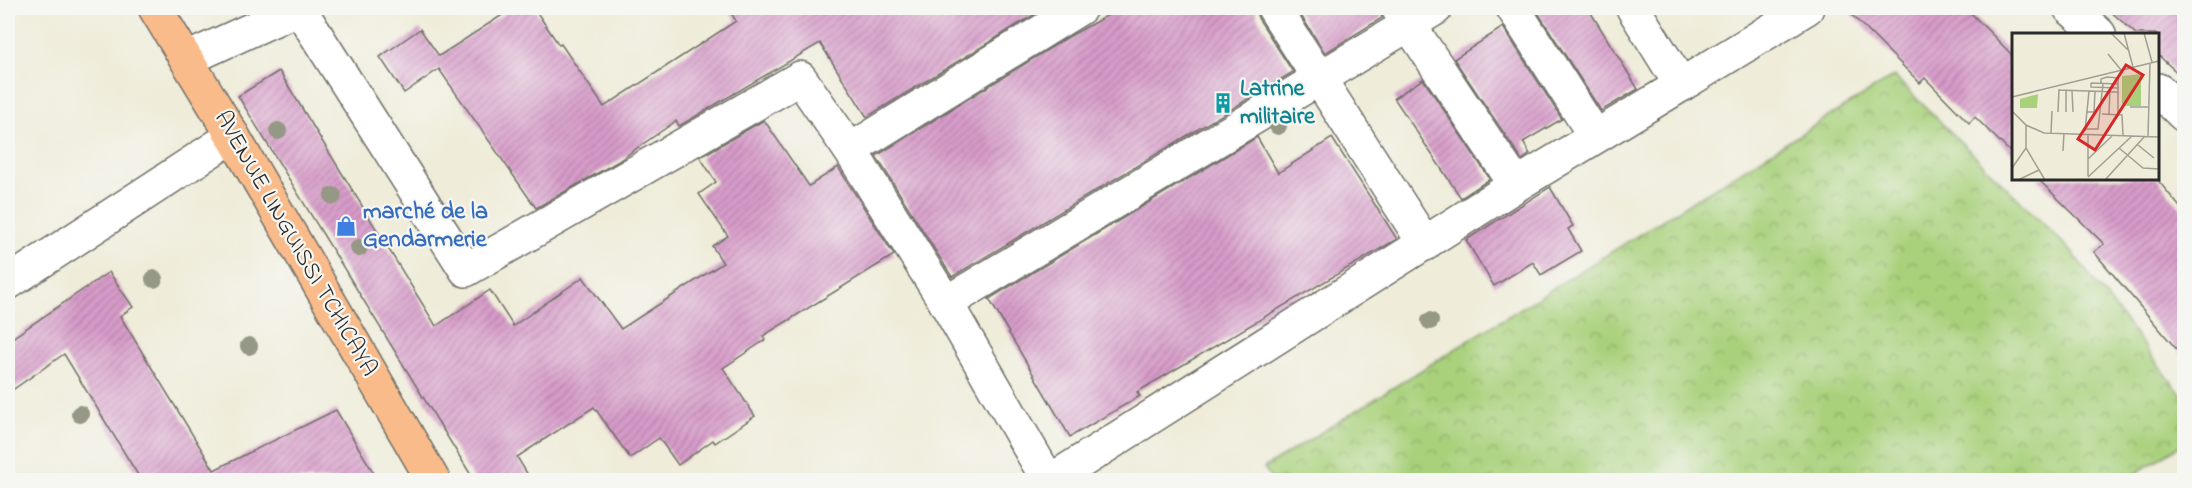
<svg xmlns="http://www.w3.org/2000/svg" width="2192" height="488" font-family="'Indie Flower',sans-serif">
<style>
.park{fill:url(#park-crowns);stroke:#6a7e53;stroke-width:1.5}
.building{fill:url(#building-hatch)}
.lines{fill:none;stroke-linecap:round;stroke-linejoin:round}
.minor-casing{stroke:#706f68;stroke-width:36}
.tertiary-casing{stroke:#706f68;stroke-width:36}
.primary-casing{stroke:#706f68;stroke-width:36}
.minor{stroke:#fff;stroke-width:33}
.tertiary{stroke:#fff;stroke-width:33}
.primary{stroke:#fabb8b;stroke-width:33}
.tree{fill:#949884}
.labels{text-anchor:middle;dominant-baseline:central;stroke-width:4.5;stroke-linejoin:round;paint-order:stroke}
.culture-label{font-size:24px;font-weight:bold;fill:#0d838f;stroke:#f6f6f2;text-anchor:start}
.shop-label{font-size:24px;font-weight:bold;fill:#366cbe;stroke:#f6f6f2;text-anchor:start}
.street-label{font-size:24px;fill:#2b2b2b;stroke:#f6f6f2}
.inset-road{fill:none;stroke:#a19f93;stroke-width:1.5}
.view{fill:#d62828;fill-opacity:0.15;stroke:#d62828;stroke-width:3}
.inset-edge{fill:none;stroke:#2b2b2b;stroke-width:3}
</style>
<defs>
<pattern id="park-crowns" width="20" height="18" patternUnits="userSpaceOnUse" patternTransform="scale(1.5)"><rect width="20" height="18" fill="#a9d17b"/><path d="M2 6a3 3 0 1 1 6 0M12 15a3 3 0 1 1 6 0" fill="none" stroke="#8aaa65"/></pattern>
<pattern id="building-hatch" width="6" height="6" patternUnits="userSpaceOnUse" patternTransform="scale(1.5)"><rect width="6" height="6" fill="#d89cca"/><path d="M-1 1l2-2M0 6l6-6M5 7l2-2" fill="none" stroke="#af7fa4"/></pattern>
</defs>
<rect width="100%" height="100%" fill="#f6f6f2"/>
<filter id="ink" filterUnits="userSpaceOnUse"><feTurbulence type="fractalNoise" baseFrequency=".0167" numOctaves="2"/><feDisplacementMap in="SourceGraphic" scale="12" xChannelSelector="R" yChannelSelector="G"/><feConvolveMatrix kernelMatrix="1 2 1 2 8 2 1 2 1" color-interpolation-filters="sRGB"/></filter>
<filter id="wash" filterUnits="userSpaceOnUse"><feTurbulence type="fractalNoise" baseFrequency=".008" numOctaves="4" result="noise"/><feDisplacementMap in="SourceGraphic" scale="24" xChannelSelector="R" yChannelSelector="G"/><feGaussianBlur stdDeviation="1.35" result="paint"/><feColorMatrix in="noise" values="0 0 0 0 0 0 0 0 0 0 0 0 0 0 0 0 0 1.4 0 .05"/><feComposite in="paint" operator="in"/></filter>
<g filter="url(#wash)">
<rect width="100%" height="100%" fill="#efecd9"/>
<path class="park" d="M1894 76 2071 251 2184 398V443L2125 480H1273L1264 468Z"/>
<g id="blocks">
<g class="building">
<path d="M513 8H534L559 45 561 44 604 107 736 21 728 8H1045L867 117 820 43 679 126 676 121 617 162 536 208 439 69 404 93 380 57 420 29 439 56Z"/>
<path d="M1121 8H1255L1258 18 1293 72 952 277 876 156 1068 37Z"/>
<path d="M1296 8H1380L1382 18 1325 53Z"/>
<path d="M1535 8H1588L1638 89 1601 111Z"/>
<path d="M1845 8H1966L2013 56V155L1975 117 1969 123 1925 78 1920 83Z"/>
<path d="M2107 8H2184V79L2157 54V34H2136Z"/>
<path d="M1503 27 1562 119 1523 142 1530 154 1522 160 1454 59Z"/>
<path d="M279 71 436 326 490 290 513 326 583 277 621 329 723 263 712 246 728 236 699 194 716 182 700 157 764 120 809 186 838 167 894 255 763 336 765 340 723 368 755 416 715 443 713 440 678 465 659 438 630 458 594 407 517 457 531 480H474L238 96Z"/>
<path d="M1423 79 1490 179 1461 198 1394 98Z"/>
<path d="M1257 137 1278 173 1332 138 1397 239 1137 392 1140 396 1070 437 989 299Z"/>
<path d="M2037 178H2156L2184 212V358L2094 252 2104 244Z"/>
<path d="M1550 187 1573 226 1568 229 1581 251 1541 275 1533 262 1494 286 1466 240Z"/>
<path d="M109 272 133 307 120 316 214 470 336 410 378 480H141L64 354 8 393V341Z"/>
</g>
</g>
</g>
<g filter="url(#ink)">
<use href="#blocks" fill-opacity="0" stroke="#706f68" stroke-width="1.5"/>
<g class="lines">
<g class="minor-casing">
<g id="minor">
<path d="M299 8 466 270 800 78 850 150 946 303 1048 480"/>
<path d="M1274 8 1425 244"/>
<path d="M1398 8 1516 185"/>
<path d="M1513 8 1595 136"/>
<path d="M187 59 299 8"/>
<path d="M1681 85 1807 8"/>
<path d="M850 150 1080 8"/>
<path d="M8 283 233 136"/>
<path d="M946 303 1436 8"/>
<path d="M1052 480 1516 185 1681 85 1633 8"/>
</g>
</g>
<g class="tertiary-casing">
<g id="tertiary">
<path d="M2070 8 2099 34"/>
<path d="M2158 90 2184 115"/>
</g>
</g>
<g class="primary-casing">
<path id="primary" d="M155 8 233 136 433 480"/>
</g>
<use href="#minor" class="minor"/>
<use href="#tertiary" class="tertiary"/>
<use href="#primary" class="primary"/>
</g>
<g class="tree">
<circle cx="1278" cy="126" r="9"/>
<circle cx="278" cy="131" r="9"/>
<circle cx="333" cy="196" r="9"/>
<circle cx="359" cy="248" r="9"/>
<circle cx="154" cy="279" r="9"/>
<circle cx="1430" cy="321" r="9"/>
<circle cx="249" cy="346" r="9"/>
<circle cx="80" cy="414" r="9"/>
</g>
</g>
<defs>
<g id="building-bare" transform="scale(1.62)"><path d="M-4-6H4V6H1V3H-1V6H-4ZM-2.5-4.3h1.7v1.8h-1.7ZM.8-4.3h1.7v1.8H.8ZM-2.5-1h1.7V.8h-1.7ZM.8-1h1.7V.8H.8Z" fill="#0f9aa8" stroke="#f6f6f2" stroke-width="2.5" paint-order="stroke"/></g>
<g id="shop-bare" transform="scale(1.62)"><path d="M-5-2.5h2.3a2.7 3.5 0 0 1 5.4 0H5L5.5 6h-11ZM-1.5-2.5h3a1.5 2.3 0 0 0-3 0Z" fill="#3f7fe0" stroke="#f6f6f2" stroke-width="2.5" paint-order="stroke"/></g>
</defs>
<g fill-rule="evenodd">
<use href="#building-bare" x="1223" y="103"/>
<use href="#shop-bare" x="346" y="226"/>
</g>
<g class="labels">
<g class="culture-label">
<text x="1240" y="89">Latrine<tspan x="1240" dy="28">militaire</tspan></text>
</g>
<g class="shop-label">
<text x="363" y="212">marché de la<tspan x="363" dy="28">Gendarmerie</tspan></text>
</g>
<g class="street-label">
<text transform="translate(295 244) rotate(60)">AVENUE LINGUISSI TCHICAYA</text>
</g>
</g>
<g transform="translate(2012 33)">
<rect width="147" height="147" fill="#efecd9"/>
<path d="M26 61 25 75H8V66Z" fill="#a9d17b"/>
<path d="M129 41V73H110V43Z" fill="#a9d17b"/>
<path class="inset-road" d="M99 0 116 17M112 0 121 34M132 0 140 29M96 21 109 37M79 50 106 51V81M79 50V54L106 55M89 50V46L95 44 106 45V51M147 50V74M47 57 106 59M60 58 61 79M0 64 147 28M118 74H137M0 78 14 92 32 100 147 104M46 79 47 56M54 79V58M75 79H82L83 58M90 81 110 82 111 102M97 81 98 56M14 92V115L33 147M73 96H86L91 51M73 98 77 58M39 100 40 78M136 103 138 30M126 112 142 125M107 115 131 135 147 136M51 118 52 100M76 126 100 103M0 135 14 115M76 143V101M76 144 120 103M6 147 27 137M93 147 133 103"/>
<path class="view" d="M114 32 131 42 83 117 66 106Z"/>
<rect width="147" height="147" class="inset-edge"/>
</g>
<rect width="2192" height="488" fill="none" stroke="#f6f6f2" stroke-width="30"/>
</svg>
